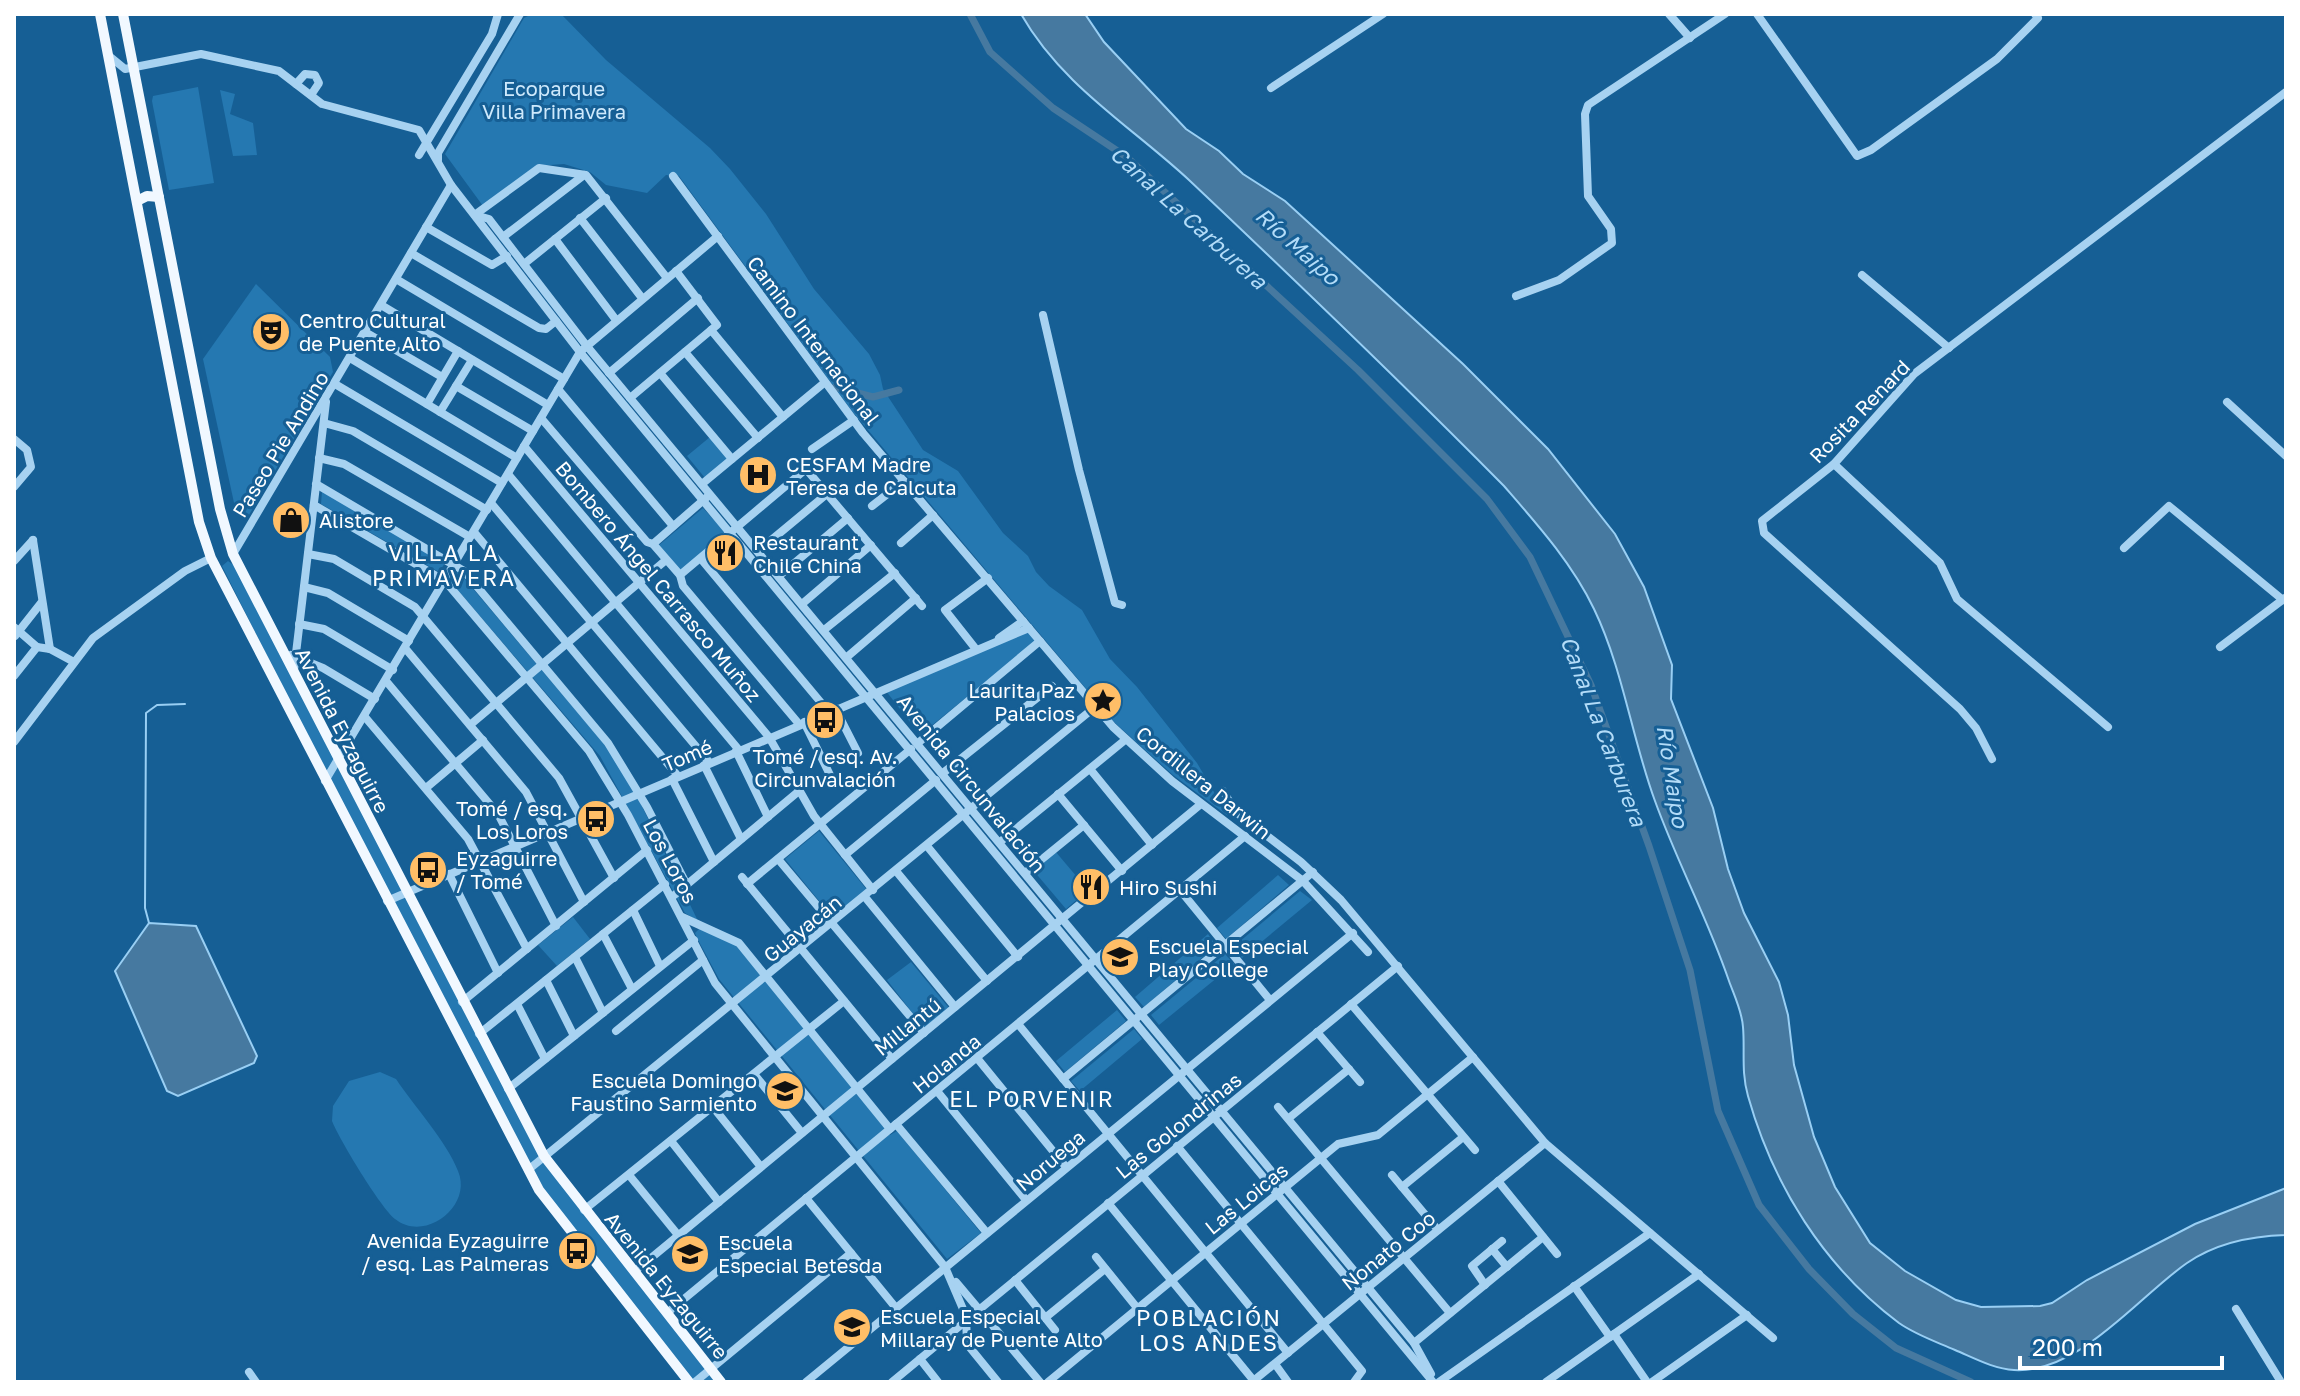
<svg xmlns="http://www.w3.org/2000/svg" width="2300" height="1396" font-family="'Golos Text',sans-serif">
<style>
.green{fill:#2578b1}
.water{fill:#4679a0;stroke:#99cff4;stroke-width:2}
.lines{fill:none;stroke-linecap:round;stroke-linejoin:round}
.stream{stroke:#99cff4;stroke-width:2}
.canal{stroke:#4679a0;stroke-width:7}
.minor{stroke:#a7d2f1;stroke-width:8}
.major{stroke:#f1f8ff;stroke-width:10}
.labels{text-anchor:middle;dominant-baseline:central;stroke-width:6;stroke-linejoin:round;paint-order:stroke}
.park-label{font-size:20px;fill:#cee9fc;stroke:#165f95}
.poi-label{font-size:20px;fill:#fff;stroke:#165f95;text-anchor:start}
.street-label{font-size:20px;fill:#fff;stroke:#165f95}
.water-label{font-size:22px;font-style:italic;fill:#b3dcf8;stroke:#165f95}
.neighbourhood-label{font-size:22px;letter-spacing:2px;fill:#fff;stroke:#165f95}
</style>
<rect width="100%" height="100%" fill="#165f95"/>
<g class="green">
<path d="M532 14H561L606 60 710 148 730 169 766 214 814 289 869 354 880 375 883 389 923 450 958 471 1003 533 1028 556 1036 572 1049 586 1082 610 1110 659 1137 687 1197 763 1228 816 1173 775 1115 723 852 411 679 176 666 175 647 193 606 185 590 172 564 164 536 166 483 206 445 154 524 18Z"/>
<path d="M198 87 214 183 169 190 152 101 153 96Z"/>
<path d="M220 90 235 94 230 114 253 123 257 155 233 156Z"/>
<path d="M256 284 330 357 333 372 246 520 236 512 203 359Z"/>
<path d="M710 437 728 458 705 478 687 456Z"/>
<path d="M322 491 445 563 439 572 321 504Z"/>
<path d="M703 508 727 534 681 572 658 546Z"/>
<path d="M228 561 235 566 535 1147 718 1382H694L551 1202 536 1177 387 896 222 566Z"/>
<path d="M458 571 611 752 633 788 698 921 685 913 600 756 450 581Z"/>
<path d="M1028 631 1037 640 920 735 886 691Z"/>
<path d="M819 831 867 890 833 918 785 859Z"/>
<path d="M1055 851 1088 890 1066 909 1033 870Z"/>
<path d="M1278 875 1289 885 1226 939 1217 928Z"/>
<path d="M1300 891 1312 900 1242 958 1233 947Z"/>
<path d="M573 917 590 939 557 966 538 945Z"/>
<path d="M700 928 735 944 890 1135 897 1131 981 1233 947 1259 719 979 697 938 695 933Z"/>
<path d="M1208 934 1216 946 1144 1007 1135 997Z"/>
<path d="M1225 954 1234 964 1159 1025 1151 1015Z"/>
<path d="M911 962 949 1008 924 1028 887 980Z"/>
<path d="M1117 1010 1126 1021 1065 1072 1056 1061Z"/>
<path d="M1134 1029 1142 1039 1080 1091 1071 1081Z"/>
<path d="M380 1072 396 1079C414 1106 447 1142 458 1171 473 1206 425 1243 395 1219 381 1208 339 1139 332 1121L333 1106 349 1081Z"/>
</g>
<g class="water">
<path d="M1021 14H1085L1104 42 1186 129 1219 151 1243 174 1285 201 1463 364 1548 449 1615 534 1644 587 1672 665 1671 699 1713 808 1728 869 1744 913 1779 982 1788 1015 1794 1065 1814 1137 1835 1187 1870 1243 1905 1271 1956 1300 1981 1307 2040 1306 2052 1303 2087 1280 2195 1224 2286 1188V1235C2251 1236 2216 1243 2187 1263 2139 1296 2079 1374 2014 1370 1994 1369 1974 1358 1955 1350 1937 1342 1916 1335 1899 1323 1824 1267 1773 1185 1748 1096 1741 1072 1745 1050 1743 1027 1742 1011 1734 995 1729 981 1708 919 1677 862 1655 801 1632 739 1623 669 1594 609 1572 563 1537 524 1504 486 1401 382 1296 281 1189 180 1131 126 1062 86 1021 14Z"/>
<path d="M149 923 196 926 257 1056 254 1063 178 1096 167 1091 115 971Z"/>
</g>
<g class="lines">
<path class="stream" d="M149 923 145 908 146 713 157 705 185 704"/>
<g class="canal">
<path d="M970 14 990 52 1053 108 1128 158 1358 370 1487 499 1530 557 1591 685 1649 846 1690 970 1718 1111 1759 1205 1809 1269 1853 1314 1896 1348 1971 1382"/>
<path d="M835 387 873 397 899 390"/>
</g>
<g class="minor">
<path d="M1669 14 1690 38"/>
<path d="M1757 14 1857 156 1871 150 1997 59 2038 18 2035 14"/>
<path d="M108 55 125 69 201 54 279 71 322 104 419 130 451 185 580 352 1433 1382"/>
<path d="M296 84 305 74 315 75 319 83 311 95"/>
<path d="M1271 88 1383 14"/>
<path d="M419 155 492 34 498 14"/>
<path d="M438 160V153L520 14"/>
<path d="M673 176 863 433 1113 727 1172 781 1303 881 1368 952"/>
<path d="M476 214 539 168 586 175 667 278"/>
<path d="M475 215 489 219 586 345 1414 1343 1431 1374"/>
<path d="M580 218 642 298"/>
<path d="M426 227 492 265 507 256"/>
<path d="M503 237 584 175"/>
<path d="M555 239 616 320"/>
<path d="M411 253 539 328 546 329 556 321"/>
<path d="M524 264 606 198"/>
<path d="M1862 275 1949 348"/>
<path d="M396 279 564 379"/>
<path d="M1516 296 1559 280 1612 243 1611 229 1588 196 1585 114 1588 105 1725 14"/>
<path d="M381 305 548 405"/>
<path d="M1043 315 1079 470 1115 603 1122 605"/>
<path d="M711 330 783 417"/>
<path d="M365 332 442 377"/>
<path d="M685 352 758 438"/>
<path d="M350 358 517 458"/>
<path d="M609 373 698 298"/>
<path d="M660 373 732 459"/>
<path d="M335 384 502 483"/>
<path d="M456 386 533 431"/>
<path d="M558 389 673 526"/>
<path d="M630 398 717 325 676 271"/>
<path d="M2227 402 2286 456"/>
<path d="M427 404 458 351"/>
<path d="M440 412 472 360"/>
<path d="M541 418 647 542 653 544 680 575 683 586 799 724"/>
<path d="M324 423 353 431 487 510"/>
<path d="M14 439 27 450 31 467 14 487"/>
<path d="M524 446 769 737 814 816 873 890"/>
<path d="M812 449 854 420"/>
<path d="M319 458 344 464 470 537"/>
<path d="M1834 464 1940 563 1957 599 2108 727"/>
<path d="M508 474 739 750"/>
<path d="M316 484 464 571 608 743 647 807 687 885"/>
<path d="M702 484 824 383"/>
<path d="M491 503 710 763"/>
<path d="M314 505 445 581 589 751 628 815 715 983 945 1267 966 1316 967 1344 998 1382"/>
<path d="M872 506 904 481"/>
<path d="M474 532 678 776"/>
<path d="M33 540 50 649"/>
<path d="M901 543 933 515"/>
<path d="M653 544 707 497"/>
<path d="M2124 548 2169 506 2283 600"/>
<path d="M758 551 828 493"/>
<path d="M233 554 451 185"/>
<path d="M308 554 334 559 415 607 559 778 614 878"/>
<path d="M701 559 828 711"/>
<path d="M14 561 33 540"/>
<path d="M680 575 806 469 922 606"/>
<path d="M779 576 848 518"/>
<path d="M304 587 328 593 409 641"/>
<path d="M802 604 871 545"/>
<path d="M299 624 324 629 393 670"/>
<path d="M14 627 37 647 50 649 74 662"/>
<path d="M824 630 895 573"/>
<path d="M15 636 41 603"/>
<path d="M999 638 1023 621"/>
<path d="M2220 647 2285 598"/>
<path d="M405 648 526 792 584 902"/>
<path d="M975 648 945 610 988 578"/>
<path d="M291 655 323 668 375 699"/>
<path d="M847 657 916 598"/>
<path d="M294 670 326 402"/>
<path d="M14 676 37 647"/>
<path d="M386 681 498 814 556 926"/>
<path d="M835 708 858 753"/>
<path d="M365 717 468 839 527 949"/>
<path d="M804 722 831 777"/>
<path d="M470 725 666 560"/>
<path d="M14 742 93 638 185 571 211 558"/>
<path d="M918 743 1040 641"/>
<path d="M736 751 768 817"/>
<path d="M1992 759 1976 728 1960 709 1764 533 1762 521 1834 464 1914 374 2286 92"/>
<path d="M704 765 741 839"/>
<path d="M1090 769 1152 845"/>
<path d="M943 773 1052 686"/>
<path d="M672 779 714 862"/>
<path d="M325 781 580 352 718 236"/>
<path d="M426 788 483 740"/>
<path d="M1223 791 1236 812 1301 862 1341 900 1545 1143 1773 1338"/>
<path d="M1058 794 1122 871"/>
<path d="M1000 842 1125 740"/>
<path d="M927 846 1018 957"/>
<path d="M845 855 936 780"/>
<path d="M778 859 924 1033"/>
<path d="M896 871 987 981"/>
<path d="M1025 873 1084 825"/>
<path d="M449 874 498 973"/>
<path d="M742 877 892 1059"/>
<path d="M747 884 911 749"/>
<path d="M1180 890 1270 1000"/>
<path d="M672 897 799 791"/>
<path d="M865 897 955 1007"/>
<path d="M387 901 1029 628"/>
<path d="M633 910 660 966"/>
<path d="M682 917 739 943 890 1129"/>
<path d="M603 934 632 989"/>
<path d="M575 957 603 1013"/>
<path d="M546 980 574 1036"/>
<path d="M462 1002 647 850"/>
<path d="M517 1004 545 1059"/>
<path d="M1351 1004 1475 1150"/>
<path d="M1018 1024 1288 1353"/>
<path d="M616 1031 703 960"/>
<path d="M1317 1032 1360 1082"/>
<path d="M479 1034 665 884"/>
<path d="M977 1058 1066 1167"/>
<path d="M754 1074 802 1133"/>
<path d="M1063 1079 1313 872"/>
<path d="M508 1089 694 940"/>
<path d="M937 1091 1026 1200"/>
<path d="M713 1107 761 1167"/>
<path d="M1278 1107 1450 1313"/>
<path d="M1289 1118 1349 1069"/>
<path d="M896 1124 987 1233"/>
<path d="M671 1141 719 1202"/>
<path d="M1177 1146 1362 1371 1354 1382"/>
<path d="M528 1170 1095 707"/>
<path d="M629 1175 678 1235"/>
<path d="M1392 1175 1438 1230"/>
<path d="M1498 1181 1557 1254"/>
<path d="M1402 1187 1462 1138"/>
<path d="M806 1198 896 1308"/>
<path d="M1108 1203 1254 1381"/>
<path d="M584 1210 844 1001"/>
<path d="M1492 1249 1507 1267"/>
<path d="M1096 1257 1138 1309"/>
<path d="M634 1272 1201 804"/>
<path d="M1015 1280 1055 1330"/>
<path d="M956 1282 1040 1382"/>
<path d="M1485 1285 1472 1266 1502 1241"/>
<path d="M1574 1286 1610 1337"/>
<path d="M980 1309 1398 966"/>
<path d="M2236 1309 2281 1382"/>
<path d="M667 1313 1245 836"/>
<path d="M1045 1318 1105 1269"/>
<path d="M1614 1334 1647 1382"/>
<path d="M1414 1343 1543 1237"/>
<path d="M920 1359 938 1382"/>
<path d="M1275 1364 1288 1382"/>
<path d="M249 1372 256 1382"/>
<path d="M695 1382 851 1253"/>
<path d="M806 1382 1353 933"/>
<path d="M892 1382 967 1320"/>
<path d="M1048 1382 1338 1144 1378 1135 1473 1057"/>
<path d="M1252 1382 1545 1143"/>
<path d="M1439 1382 1650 1233"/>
<path d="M1546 1382 1699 1274"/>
<path d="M1652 1382 1747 1315"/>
</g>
<g class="major">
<path d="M100 14 199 522 211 558 539 1190 689 1382"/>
<path d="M123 14 220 509 233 554 544 1156 721 1382"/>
<path d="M137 201 147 196 159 197"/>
</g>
</g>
<defs>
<g id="theatre-disc" transform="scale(2)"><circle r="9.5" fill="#ffbe67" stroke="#165f95"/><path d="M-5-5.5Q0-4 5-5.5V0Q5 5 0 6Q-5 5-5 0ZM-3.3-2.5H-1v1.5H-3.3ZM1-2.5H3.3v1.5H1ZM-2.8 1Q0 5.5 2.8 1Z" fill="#111"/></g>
<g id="hospital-disc" transform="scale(2)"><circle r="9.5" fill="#ffbe67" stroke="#165f95"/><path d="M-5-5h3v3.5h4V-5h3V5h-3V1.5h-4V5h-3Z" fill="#111"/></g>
<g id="shop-disc" transform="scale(2)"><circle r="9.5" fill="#ffbe67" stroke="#165f95"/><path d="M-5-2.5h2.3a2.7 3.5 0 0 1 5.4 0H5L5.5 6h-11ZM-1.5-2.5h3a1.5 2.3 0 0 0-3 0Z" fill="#111"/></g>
<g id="restaurant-disc" transform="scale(2)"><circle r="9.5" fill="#ffbe67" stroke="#165f95"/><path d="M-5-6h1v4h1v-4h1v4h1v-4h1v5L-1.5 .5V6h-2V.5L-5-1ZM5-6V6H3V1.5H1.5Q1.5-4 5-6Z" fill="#111"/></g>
<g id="sight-disc" transform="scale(2)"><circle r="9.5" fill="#ffbe67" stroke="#165f95"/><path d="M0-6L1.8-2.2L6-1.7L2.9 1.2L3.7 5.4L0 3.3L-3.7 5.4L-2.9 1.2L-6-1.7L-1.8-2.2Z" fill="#111"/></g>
<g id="bus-disc" transform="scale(2)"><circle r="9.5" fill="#ffbe67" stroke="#165f95"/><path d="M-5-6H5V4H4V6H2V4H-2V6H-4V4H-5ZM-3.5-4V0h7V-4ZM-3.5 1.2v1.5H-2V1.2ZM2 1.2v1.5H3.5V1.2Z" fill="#111"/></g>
<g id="school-disc" transform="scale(2)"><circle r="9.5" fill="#ffbe67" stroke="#165f95"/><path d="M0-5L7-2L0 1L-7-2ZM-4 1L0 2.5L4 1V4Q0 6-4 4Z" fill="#111"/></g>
</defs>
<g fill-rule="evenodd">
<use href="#theatre-disc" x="271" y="332"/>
<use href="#hospital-disc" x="758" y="475"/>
<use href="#shop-disc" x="291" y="520"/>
<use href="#restaurant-disc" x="725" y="553"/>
<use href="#sight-disc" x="1103" y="701"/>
<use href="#bus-disc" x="825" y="720"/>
<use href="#bus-disc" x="596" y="819"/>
<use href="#bus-disc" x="428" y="870"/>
<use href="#restaurant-disc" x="1091" y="887"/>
<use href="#school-disc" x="1120" y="957"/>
<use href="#school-disc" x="785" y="1091"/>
<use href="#bus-disc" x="577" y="1251"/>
<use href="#school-disc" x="690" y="1254"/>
<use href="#school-disc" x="852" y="1327"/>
</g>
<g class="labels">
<g class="park-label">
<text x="554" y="88">Ecoparque<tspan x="554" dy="23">Villa Primavera</tspan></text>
</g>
<g class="poi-label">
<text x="299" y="320">Centro Cultural<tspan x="299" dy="23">de Puente Alto</tspan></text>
<text x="786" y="464">CESFAM Madre<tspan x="786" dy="23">Teresa de Calcuta</tspan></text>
<text x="319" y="520">Alistore</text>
<text x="753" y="542">Restaurant<tspan x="753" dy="23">Chile China</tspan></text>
<text x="1075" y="690" text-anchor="end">Laurita Paz<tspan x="1075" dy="23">Palacios</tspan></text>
<text x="825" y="756" text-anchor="middle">Tomé / esq. Av.<tspan x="825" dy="23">Circunvalación</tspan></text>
<text x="568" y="808" text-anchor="end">Tomé / esq.<tspan x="568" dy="23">Los Loros</tspan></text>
<text x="456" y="858">Eyzaguirre<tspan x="456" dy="23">/ Tomé</tspan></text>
<text x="1119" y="887">Hiro Sushi</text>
<text x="1148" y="946">Escuela Especial<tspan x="1148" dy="23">Play College</tspan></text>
<text x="757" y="1080" text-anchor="end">Escuela Domingo<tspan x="757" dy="23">Faustino Sarmiento</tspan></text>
<text x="549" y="1240" text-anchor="end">Avenida Eyzaguirre<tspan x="549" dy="23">/ esq. Las Palmeras</tspan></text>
<text x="718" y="1242">Escuela<tspan x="718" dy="23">Especial Betesda</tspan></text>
<text x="880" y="1316">Escuela Especial<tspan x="880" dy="23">Millaray de Puente Alto</tspan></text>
</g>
<g class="street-label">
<text transform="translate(814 340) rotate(53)">Camino Internacional</text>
<text transform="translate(1859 411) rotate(-46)">Rosita Renard</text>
<text transform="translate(280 444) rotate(-59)">Paseo Pie Andino</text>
<text transform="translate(659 581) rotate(50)">Bombero Ángel Carrasco Muñoz</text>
<text transform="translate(343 730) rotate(63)">Avenida Eyzaguirre</text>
<text transform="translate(687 755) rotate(-23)">Tomé</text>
<text transform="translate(1204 782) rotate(39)">Cordillera Darwin</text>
<text transform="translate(972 783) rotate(51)">Avenida Circunvalación</text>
<text transform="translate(671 861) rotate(62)">Los Loros</text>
<text transform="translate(802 928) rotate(-39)">Guayacán</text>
<text transform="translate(907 1026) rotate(-39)">Millantú</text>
<text transform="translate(946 1063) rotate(-39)">Holanda</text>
<text transform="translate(1178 1125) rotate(-39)">Las Golondrinas</text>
<text transform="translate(1050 1160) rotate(-40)">Noruega</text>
<text transform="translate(1246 1198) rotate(-39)">Las Loicas</text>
<text transform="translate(1388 1250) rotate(-39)">Nonato Coo</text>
<text transform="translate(667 1285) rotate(51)">Avenida Eyzaguirre</text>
</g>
<g class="water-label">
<text transform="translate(1189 217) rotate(42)">Canal La Carburera</text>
<text transform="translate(1298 246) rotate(42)">Río Maipo</text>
<text transform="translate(1604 731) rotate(69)">Canal La Carburera</text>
<text transform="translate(1673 776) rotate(81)">Río Maipo</text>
</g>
<g class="neighbourhood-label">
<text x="444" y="552">VILLA LA<tspan x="444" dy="25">PRIMAVERA</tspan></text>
<text x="1032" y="1098">EL PORVENIR</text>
<text x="1209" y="1317">POBLACIÓN<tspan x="1209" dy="25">LOS ANDES</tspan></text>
</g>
</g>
<rect width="2300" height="1396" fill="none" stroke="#ffffff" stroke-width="32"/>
<path d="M2020 1356v12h202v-12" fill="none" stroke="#ffffff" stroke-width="4"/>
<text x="2032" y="1356" font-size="24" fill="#ffffff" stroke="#165f95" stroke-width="6" paint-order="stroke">200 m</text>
</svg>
